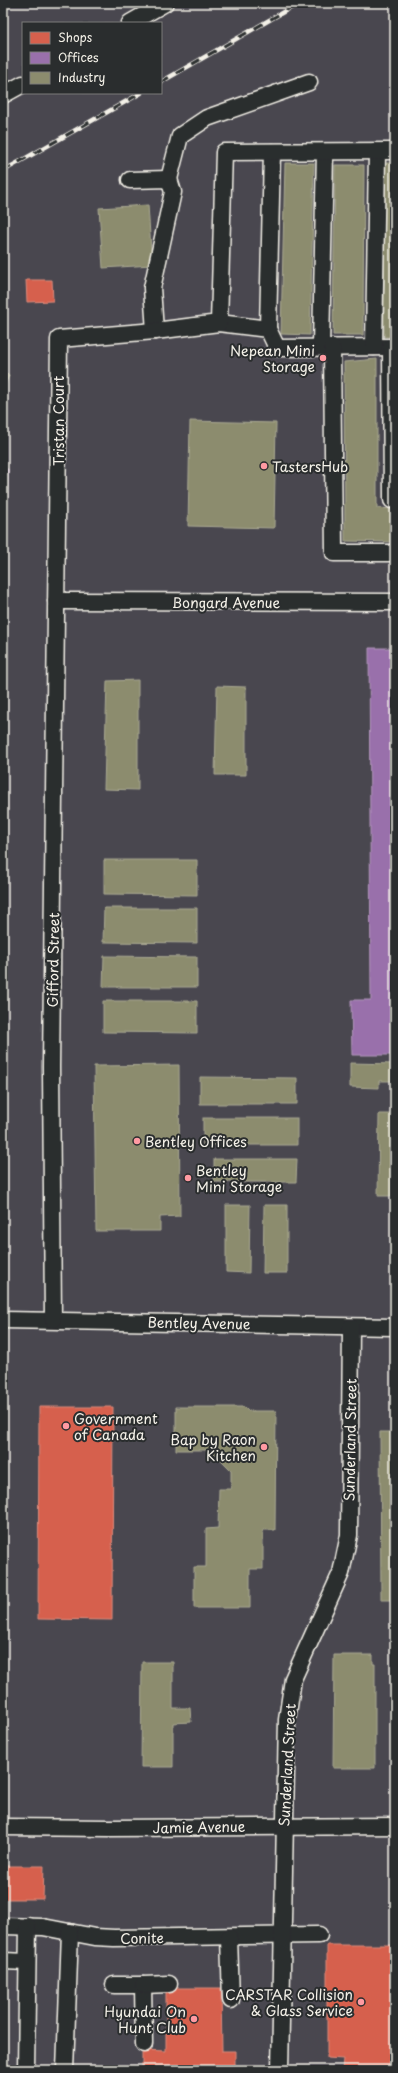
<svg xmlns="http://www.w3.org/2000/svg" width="398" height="2073" font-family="'Playpen Sans',sans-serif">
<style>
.built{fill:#484750;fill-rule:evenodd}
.shops{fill:#d6604d;stroke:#df8c7c}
.offices{fill:#9970ab;stroke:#b497bd}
.industry{fill:#8c8c6e;stroke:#abaa93}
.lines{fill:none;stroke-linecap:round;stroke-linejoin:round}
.minor-casing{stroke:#f4f1e8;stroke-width:19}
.minor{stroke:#2a2d2e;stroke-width:16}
.rail-casing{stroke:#f4f1e8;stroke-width:4.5}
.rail{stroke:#2a2d2e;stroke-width:3;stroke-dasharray:9;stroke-linecap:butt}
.poi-dot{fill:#ff9aa2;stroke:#2a2d2e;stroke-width:1.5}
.labels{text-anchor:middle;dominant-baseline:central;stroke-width:4;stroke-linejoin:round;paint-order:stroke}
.poi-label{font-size:14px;fill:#f4f1e8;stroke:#2a2d2e;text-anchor:end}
.street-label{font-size:14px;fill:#f4f1e8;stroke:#2a2d2e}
</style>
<rect width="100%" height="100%" fill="#393a40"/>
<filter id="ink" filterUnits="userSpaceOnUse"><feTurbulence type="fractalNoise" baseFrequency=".025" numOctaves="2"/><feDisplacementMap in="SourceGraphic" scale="8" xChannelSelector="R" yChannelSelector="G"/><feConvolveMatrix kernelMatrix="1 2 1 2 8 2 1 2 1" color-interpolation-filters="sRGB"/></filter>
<g filter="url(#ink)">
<path class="built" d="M3 3H395V2070H3ZM23 23H161V93H23Z"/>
<g class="shops">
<path d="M26 280H52L53 301 27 302Z"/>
<path d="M39 1407H113L112 1620 38 1619Z"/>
<path d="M3 1866H44L43 1899H3Z"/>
<path d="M327 1945H395V2070H342L343 2059 327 2058Z"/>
<path d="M166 1988H221L222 2051H235V2070H142V2050L166 2051Z"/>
</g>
<g class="offices">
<path d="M3 469H8L7 527H3Z"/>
<path d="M369 648H395V1055H352L351 1000H371Z"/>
</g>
<g class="industry">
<path d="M285 163H314L310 335 281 334Z"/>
<path d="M385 163H395V337H384Z"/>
<path d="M335 165H364L363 335H333Z"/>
<path d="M148 205 152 265 103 268 99 208Z"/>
<path d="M377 359V508L395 509V542L345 541 344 362Z"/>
<path d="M3 373 9 375 3 391Z"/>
<path d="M190 421 276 423 274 528 188 526Z"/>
<path d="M138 680V790L104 789 107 681Z"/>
<path d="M217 686 246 687V775H215Z"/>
<path d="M104 860H197V895L104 894Z"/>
<path d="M104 908H197V943L103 942Z"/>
<path d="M104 956 197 957V987H103Z"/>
<path d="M103 1001H197V1033L103 1032Z"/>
<path d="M350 1063 395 1064V1081H379V1088L350 1087Z"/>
<path d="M179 1065 180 1216 160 1217V1231H96L94 1066Z"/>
<path d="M200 1077 297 1078V1104H200Z"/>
<path d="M3 1079 6 1080V1129H3Z"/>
<path d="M379 1114H395V1196H378Z"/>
<rect x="203" y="1118" width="94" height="27"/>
<path d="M214 1159H297L296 1182H214Z"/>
<path d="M226 1205H250L249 1273 226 1272Z"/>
<path d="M264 1205H287V1273H263Z"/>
<path d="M176 1407H244L248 1411H276L275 1530H263V1569H250V1608H194V1567H206V1529L218 1528 219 1489H231V1470L211 1450H176Z"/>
<path d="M380 1432H395V1600H381Z"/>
<path d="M334 1655H373V1664H375V1768H333Z"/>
<path d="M142 1662H173V1708H190L191 1722 173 1723V1767H141Z"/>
</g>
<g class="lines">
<g class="minor-casing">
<g id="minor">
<path d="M130 23 165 3"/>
<path d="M3 95 23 84"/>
<path d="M169 179 180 136 207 118 309 82"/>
<path d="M130 180 169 179 173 192 152 288 155 331"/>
<path d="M219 323 268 329 277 348 395 347"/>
<path d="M268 329 272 152"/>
<path d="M321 347 325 152"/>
<path d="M332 347 334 553H395"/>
<path d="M374 347 377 152"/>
<path d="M391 347 392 500H395"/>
<path d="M56 601 395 602"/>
<path d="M3 1320 395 1327"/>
<path d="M53 1320 51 1067 59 339 155 331 219 323 224 152 395 151"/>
<path d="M3 1827 110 1828 395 1826"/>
<path d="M3 1926 43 1927 95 1937 114 1938 319 1935"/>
<path d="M229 1937 231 2000"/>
<path d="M3 1961 27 1962"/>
<path d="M114 1985H143L144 2044"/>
<path d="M143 1985 169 1984"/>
<path d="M26 2070 28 1926"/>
<path d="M65 2070 70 1932"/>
<path d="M280 2070 287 1720 293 1679 341 1573 349 1535 351 1327"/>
</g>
</g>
<use href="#minor" class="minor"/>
<g class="rail-casing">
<g id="rail">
<path d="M161 82 299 3"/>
<path d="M3 171 141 93"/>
</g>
</g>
<use href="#rail" class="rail"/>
</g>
</g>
<g class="poi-dot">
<circle cx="323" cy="358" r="4"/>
<circle cx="264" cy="466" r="4"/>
<circle cx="137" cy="1141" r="4"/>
<circle cx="188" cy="1178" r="4"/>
<circle cx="66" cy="1426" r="4"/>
<circle cx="264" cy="1447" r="4"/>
<circle cx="361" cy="2002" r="4"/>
<circle cx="194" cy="2019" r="4"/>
</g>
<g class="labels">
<g class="poi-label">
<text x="315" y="350">Nepean Mini<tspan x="315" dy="16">Storage</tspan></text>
<text x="272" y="466" text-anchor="start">TastersHub</text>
<text x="145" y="1141" text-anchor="start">Bentley Offices</text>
<text x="196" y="1170" text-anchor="start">Bentley<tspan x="196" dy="16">Mini Storage</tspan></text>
<text x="74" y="1418" text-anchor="start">Government<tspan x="74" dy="16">of Canada</tspan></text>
<text x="256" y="1439">Bap by Raon<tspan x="256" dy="16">Kitchen</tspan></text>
<text x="353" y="1994">CARSTAR Collision<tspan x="353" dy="16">&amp; Glass Service</tspan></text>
<text x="186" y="2011">Hyundai On<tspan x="186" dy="16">Hunt Club</tspan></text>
</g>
<g class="street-label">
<text transform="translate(58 421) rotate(-90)">Tristan Court</text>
<text x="226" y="602">Bongard Avenue</text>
<text transform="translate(53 960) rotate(-89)">Gifford Street</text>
<text transform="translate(199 1323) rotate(1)">Bentley Avenue</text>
<text transform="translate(350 1440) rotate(-89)">Sunderland Street</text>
<text transform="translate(287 1765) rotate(-87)">Sunderland Street</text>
<text transform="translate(199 1827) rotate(-1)">Jamie Avenue</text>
<text transform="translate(142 1938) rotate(-1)">Conite</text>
</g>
</g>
<rect width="398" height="2073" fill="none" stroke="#2a2d2e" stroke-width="16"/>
<rect x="8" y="8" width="382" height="2057" fill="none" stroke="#f4f1e8" stroke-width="1.5" filter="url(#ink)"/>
<rect x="22" y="22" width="140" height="72" fill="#2a2d2e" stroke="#7b7b78"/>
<rect x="30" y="32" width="20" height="12" fill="#d6604d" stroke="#7b7b78"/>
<text x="58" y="42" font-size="12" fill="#f4f1e8">Shops</text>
<rect x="30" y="52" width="20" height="12" fill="#9970ab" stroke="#7b7b78"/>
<text x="58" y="62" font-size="12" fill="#f4f1e8">Offices</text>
<rect x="30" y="72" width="20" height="12" fill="#8c8c6e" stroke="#7b7b78"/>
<text x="58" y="82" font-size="12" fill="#f4f1e8">Industry</text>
</svg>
